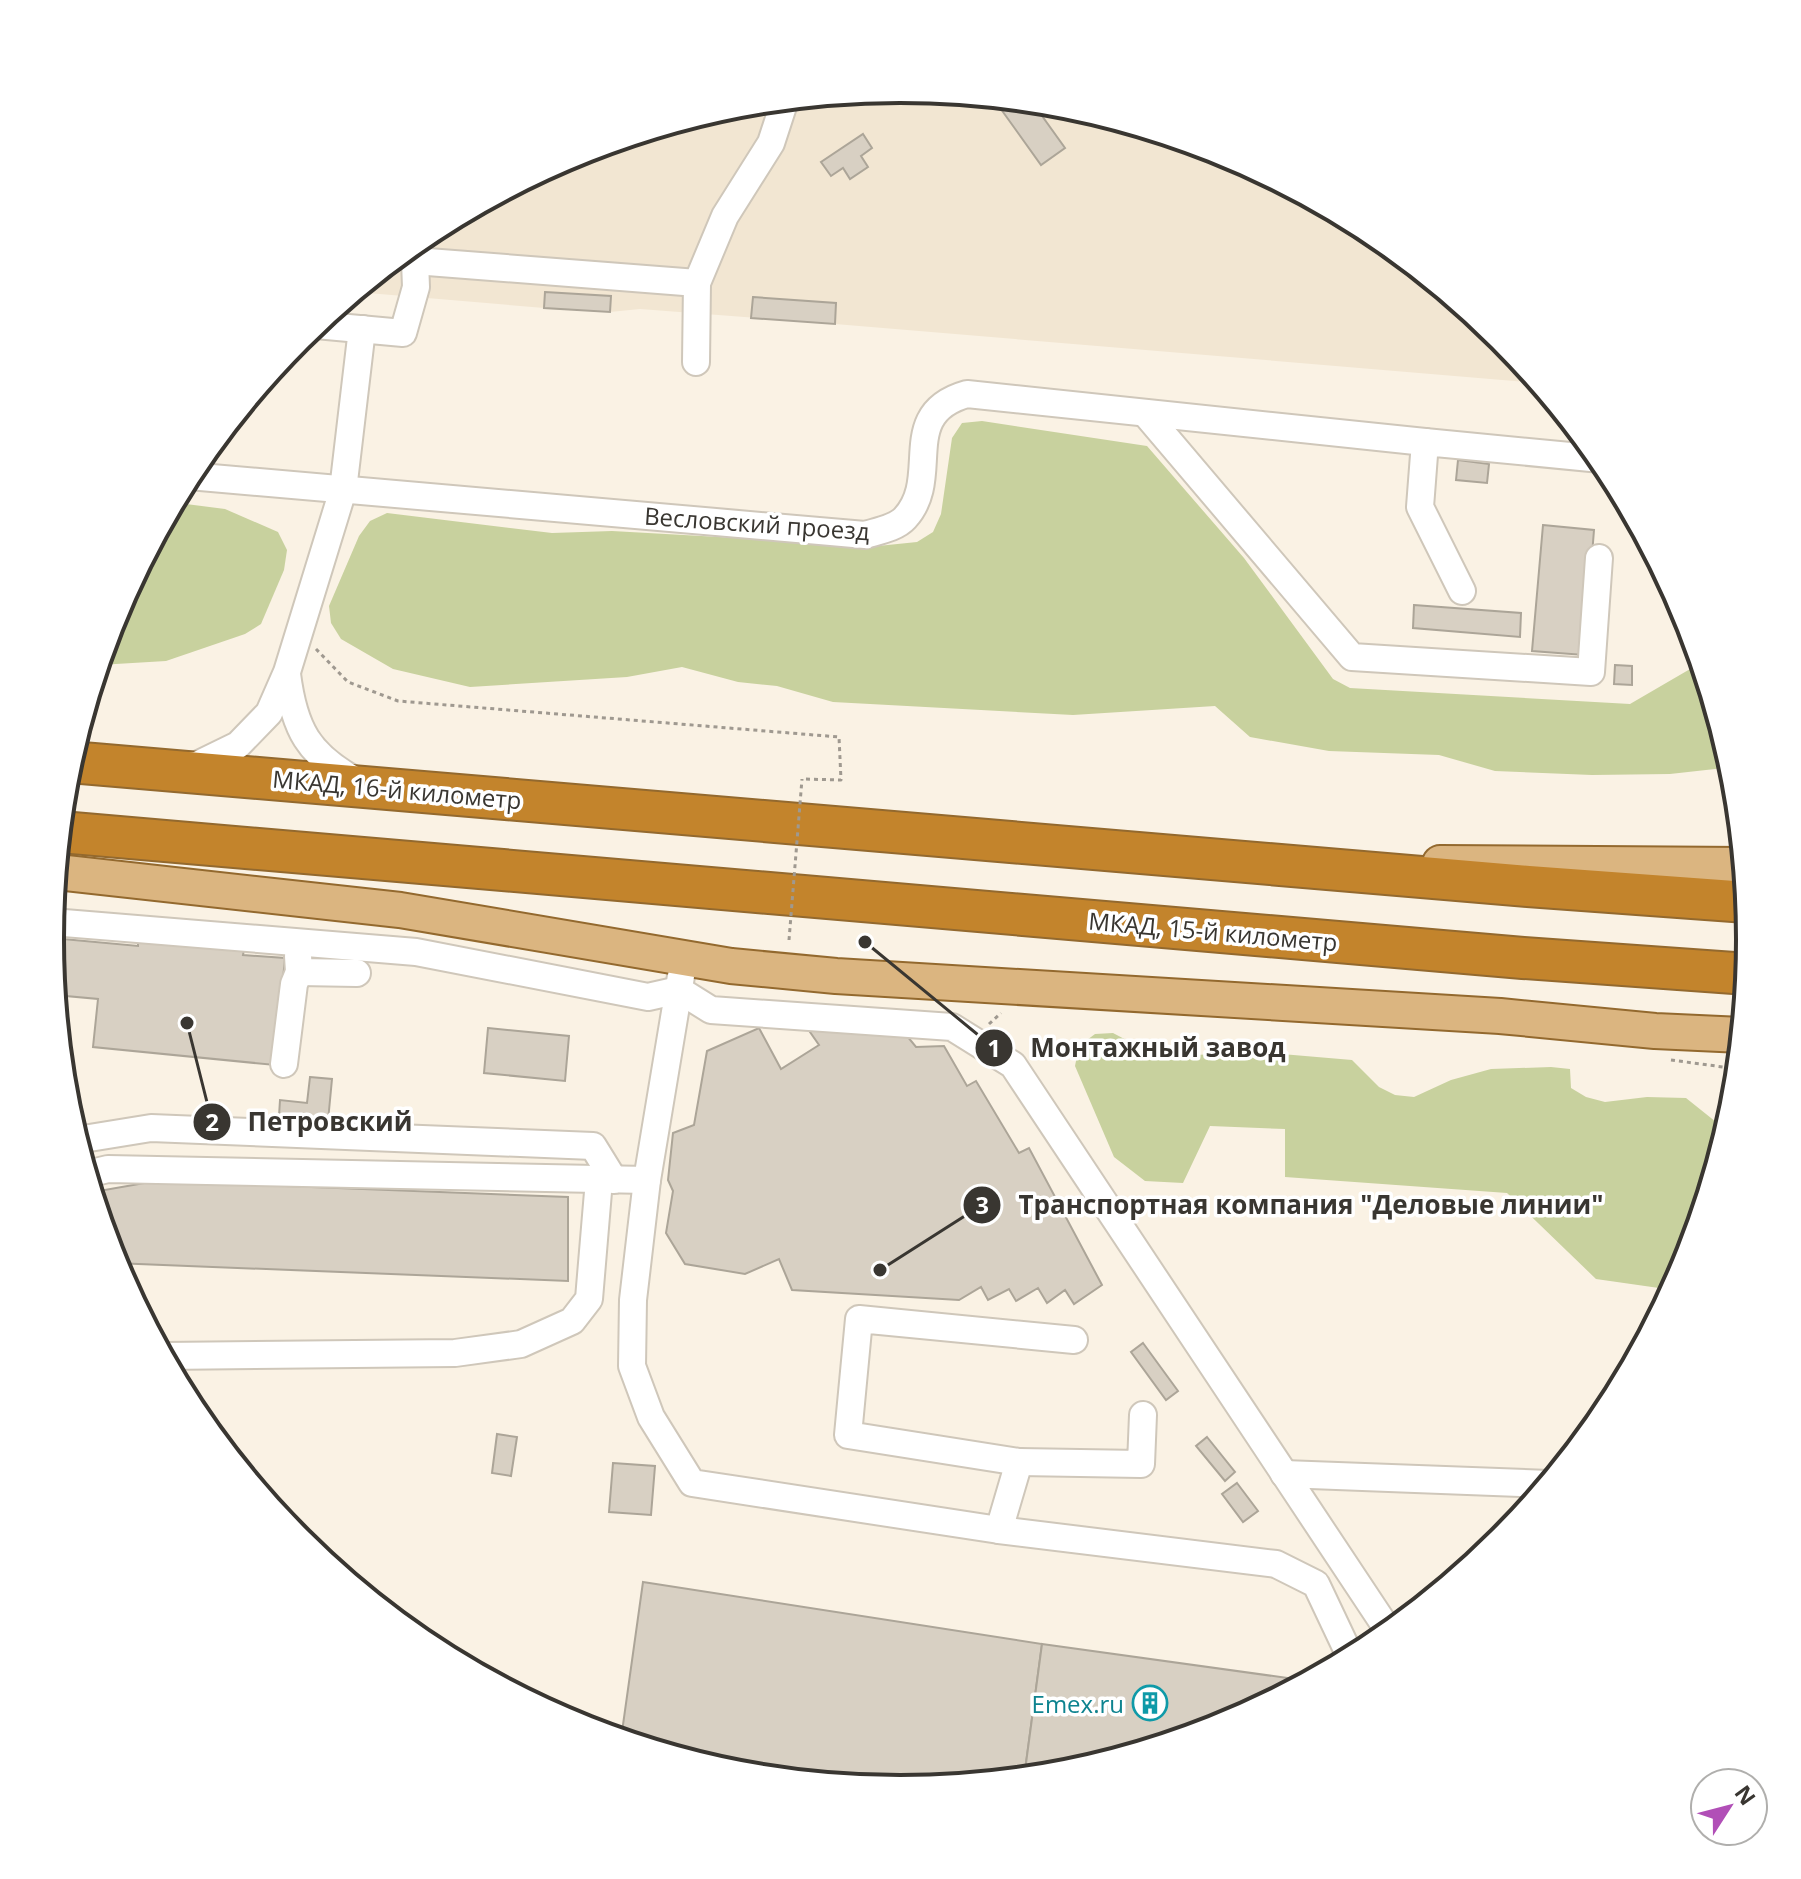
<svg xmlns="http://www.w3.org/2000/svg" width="1801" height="1879" font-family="'Open Sans',sans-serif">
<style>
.built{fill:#f2e6d2}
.green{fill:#c8d19e}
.building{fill:#d8d0c3;stroke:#aca598;stroke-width:2}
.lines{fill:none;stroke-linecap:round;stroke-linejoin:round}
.minor-casing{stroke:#cfc7ba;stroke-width:30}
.major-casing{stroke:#93692e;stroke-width:38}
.highway-casing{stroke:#93692e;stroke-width:44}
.path{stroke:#9f9990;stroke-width:3;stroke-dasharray:4 4;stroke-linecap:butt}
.minor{stroke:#fff;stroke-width:26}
.major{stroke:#dbb580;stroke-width:34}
.highway{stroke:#c3842c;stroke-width:40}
.path-bridge{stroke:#9f9990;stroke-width:3;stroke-dasharray:4 4;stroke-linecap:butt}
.labels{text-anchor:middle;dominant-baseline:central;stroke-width:7;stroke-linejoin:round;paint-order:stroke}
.street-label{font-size:24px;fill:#393631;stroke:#fff}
.culture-label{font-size:24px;fill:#0d838f;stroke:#fff;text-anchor:end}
.rim{fill:none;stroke:#393631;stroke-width:4}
.leader{fill:none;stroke:#393631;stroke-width:3}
.callout-dot{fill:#393631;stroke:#fff;stroke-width:3}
.mark-label{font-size:24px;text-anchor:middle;font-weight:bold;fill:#fff}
.callout-label{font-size:26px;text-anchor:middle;font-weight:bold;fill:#393631;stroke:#fff;stroke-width:7;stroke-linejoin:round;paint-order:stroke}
</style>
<rect width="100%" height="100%" fill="#faf2e4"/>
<path class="built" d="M901 89 1067 105 1226 154 1373 233 1502 338 1539 383 835 324 640 309 610 312 544 308 356 292 428 232 575 154 735 105Z"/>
<g class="green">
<path d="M982 421 1147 446 1244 558 1333 679 1350 688 1630 704 1697 665 1702 666 1733 767 1670 774 1592 775 1495 771 1439 755 1329 751 1250 737 1215 706 1073 715 833 702 777 686 738 682 682 667 627 677 470 687 393 669 341 639 331 623 329 606 359 536 370 521 387 513 552 533 612 531 878 546 917 542 933 532 941 514 952 438 962 423Z"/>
<path d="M186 504 225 509 278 532 287 550 284 570 261 624 245 634 166 661 99 665 115 614 170 510Z"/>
<path d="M1113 1033 1132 1043 1174 1056 1257 1052 1352 1060 1379 1087 1395 1095 1414 1097 1451 1080 1491 1069 1551 1067 1570 1069 1571 1088 1586 1097 1605 1102 1647 1097 1686 1098 1721 1126 1718 1159 1687 1262 1666 1289 1596 1279 1507 1193 1285 1177V1129L1210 1126 1183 1183 1145 1181 1114 1157 1075 1066 1079 1046 1095 1034Z"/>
</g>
<g class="building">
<path d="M1006 99 1032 102 1065 148 1041 165 998 105Z"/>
<path d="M863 134 872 148 861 156 868 167 850 179 843 168 831 176 821 162Z"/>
<path d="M545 292 611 296 610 312 544 308Z"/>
<path d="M753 297 836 303 835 324 751 318Z"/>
<path d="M1458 460 1489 464 1487 483 1456 480Z"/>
<path d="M1543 525 1594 530 1584 655 1532 651Z"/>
<path d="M1414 605 1521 613 1520 637 1413 628Z"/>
<path d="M1615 665 1632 666V685L1614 684Z"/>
<path d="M52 938 138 946V940L244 950 243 955 285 958 275 1065 93 1047 98 999 55 995Z"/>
<path d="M488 1028 569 1036 565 1081 484 1073Z"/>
<path d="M759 1028 781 1069 819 1045 810 1032 816 1028 903 1031 916 1047 944 1046 967 1086 976 1081 1019 1153 1029 1148 1102 1285 1074 1304 1065 1290 1047 1303 1038 1288 1016 1301 1009 1289 988 1300 981 1287 959 1300 792 1290 779 1259 745 1274 685 1264 666 1233 673 1191 668 1180 673 1133 694 1125 707 1051Z"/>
<path d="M310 1077 332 1079 328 1121 279 1116 280 1100 307 1103Z"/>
<path d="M156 1181 568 1197V1281L114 1263 93 1192Z"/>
<path d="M1143 1343 1178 1391 1166 1400 1131 1352Z"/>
<path d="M497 1434 517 1437 511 1476 492 1473Z"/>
<path d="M1207 1437 1235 1472 1225 1481 1196 1446Z"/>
<path d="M613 1463 655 1466 651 1515 609 1512Z"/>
<path d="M1237 1483 1258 1511 1243 1522 1222 1494Z"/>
<path d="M643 1582 1042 1644 1024 1778 900 1790 734 1774 621 1739Z"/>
<path d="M1042 1644 1309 1681 1226 1725 1066 1774 1024 1778Z"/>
</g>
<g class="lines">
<g class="minor-casing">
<g id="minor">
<path d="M415 261 697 283"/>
<path d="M316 325 403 333 416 287 415 261 420 239"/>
<path d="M696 362 697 283 725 216 771 143 785 100"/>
<path d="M1145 413 1352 657 1591 672 1599 558"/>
<path d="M189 476 865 535C878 531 896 528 905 518 943 477 896 414 967 394L1425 442"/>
<path d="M1462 591 1420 507 1425 442 1601 459"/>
<path d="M287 674C294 729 308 755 358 782"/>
<path d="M188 766 197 765 238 745 269 713 287 672 343 490 362 329"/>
<path d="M52 922 416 952 648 997 679 990 711 1010 952 1027 1013 1065 1390 1633"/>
<path d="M298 956 299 972 357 973"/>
<path d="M681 976 647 1180 633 1300 632 1366 651 1417 692 1483 999 1530 1276 1564 1316 1584 1351 1658"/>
<path d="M284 1064 294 984 299 972"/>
<path d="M77 1140 151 1128 593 1146 614 1180"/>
<path d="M87 1174 108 1169 647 1180"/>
<path d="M163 1356 455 1353 521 1344 572 1321 589 1299 599 1180"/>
<path d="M1019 1462 1141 1464 1143 1415"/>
<path d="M1284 1474 1549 1484"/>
<path d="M999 1530 1019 1462 848 1435 859 1319 1074 1340"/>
</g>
</g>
<g class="major-casing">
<g id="major">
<path d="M1440 863 1744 865"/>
<path d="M57 872 400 910 731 966 836 976 1500 1016 1655 1031 1742 1035"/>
</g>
</g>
<g class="highway-casing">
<g id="highway">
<path d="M70 762 1528 886 1747 902"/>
<path d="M61 832 1523 958 1748 974"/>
</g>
</g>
<g class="path">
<path d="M316 649 348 682 398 701 839 737 841 780 802 779"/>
<path d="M989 1024 1001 1013"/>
<path d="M1671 1060 1738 1069"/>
</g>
<use href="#minor" class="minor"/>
<use href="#major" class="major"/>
<use href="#highway" class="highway"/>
<path class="path-bridge" d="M789 940 802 779"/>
</g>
<defs>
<g id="building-ring" transform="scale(1.8)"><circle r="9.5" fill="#fff" stroke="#0f9aa8" stroke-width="1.5"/><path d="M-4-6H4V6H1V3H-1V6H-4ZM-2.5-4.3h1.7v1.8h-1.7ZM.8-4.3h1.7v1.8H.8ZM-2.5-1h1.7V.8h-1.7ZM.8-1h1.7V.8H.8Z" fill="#0f9aa8"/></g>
</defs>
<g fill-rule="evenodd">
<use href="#building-ring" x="1150" y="1703"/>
</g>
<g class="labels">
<g class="street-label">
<text transform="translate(757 523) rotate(4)">Весловский проезд</text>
<text transform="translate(397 789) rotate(5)">МКАД, 16-й километр</text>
<text transform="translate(1213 931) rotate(5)">МКАД, 15-й километр</text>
</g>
<g class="culture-label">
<text x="1124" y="1703">Emex.ru</text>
</g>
</g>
<path d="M0 0H1801V1879H0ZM64 939a836 836 0 1 1 1672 0a836 836 0 1 1-1672 0Z" fill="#fff" fill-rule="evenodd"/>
<path class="rim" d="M64 939a836 836 0 1 1 1672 0a836 836 0 1 1-1672 0Z"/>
<path class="leader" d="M865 942L994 1048M187 1023L212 1122M880 1270L982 1205"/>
<g class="callout-dot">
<circle cx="865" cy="942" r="8"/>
<circle cx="187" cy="1023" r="8"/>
<circle cx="880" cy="1270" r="8"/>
<circle cx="994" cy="1048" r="20"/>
<circle cx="212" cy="1122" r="20"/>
<circle cx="982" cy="1205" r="20"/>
</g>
<g class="mark-label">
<text x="994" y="1057">1</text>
<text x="212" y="1131">2</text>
<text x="982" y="1214">3</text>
</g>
<g class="callout-label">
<text x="1158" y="1057">Монтажный завод</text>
<text x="330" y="1131">Петровский</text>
<text x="1311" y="1214">Транспортная компания "Деловые линии"</text>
</g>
<g transform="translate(1729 1807) rotate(54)"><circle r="38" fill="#ffffff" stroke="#b0afad" stroke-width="2"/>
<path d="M0-6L14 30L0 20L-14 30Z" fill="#b14fb7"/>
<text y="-12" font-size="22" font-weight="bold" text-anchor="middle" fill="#393631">N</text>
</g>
</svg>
